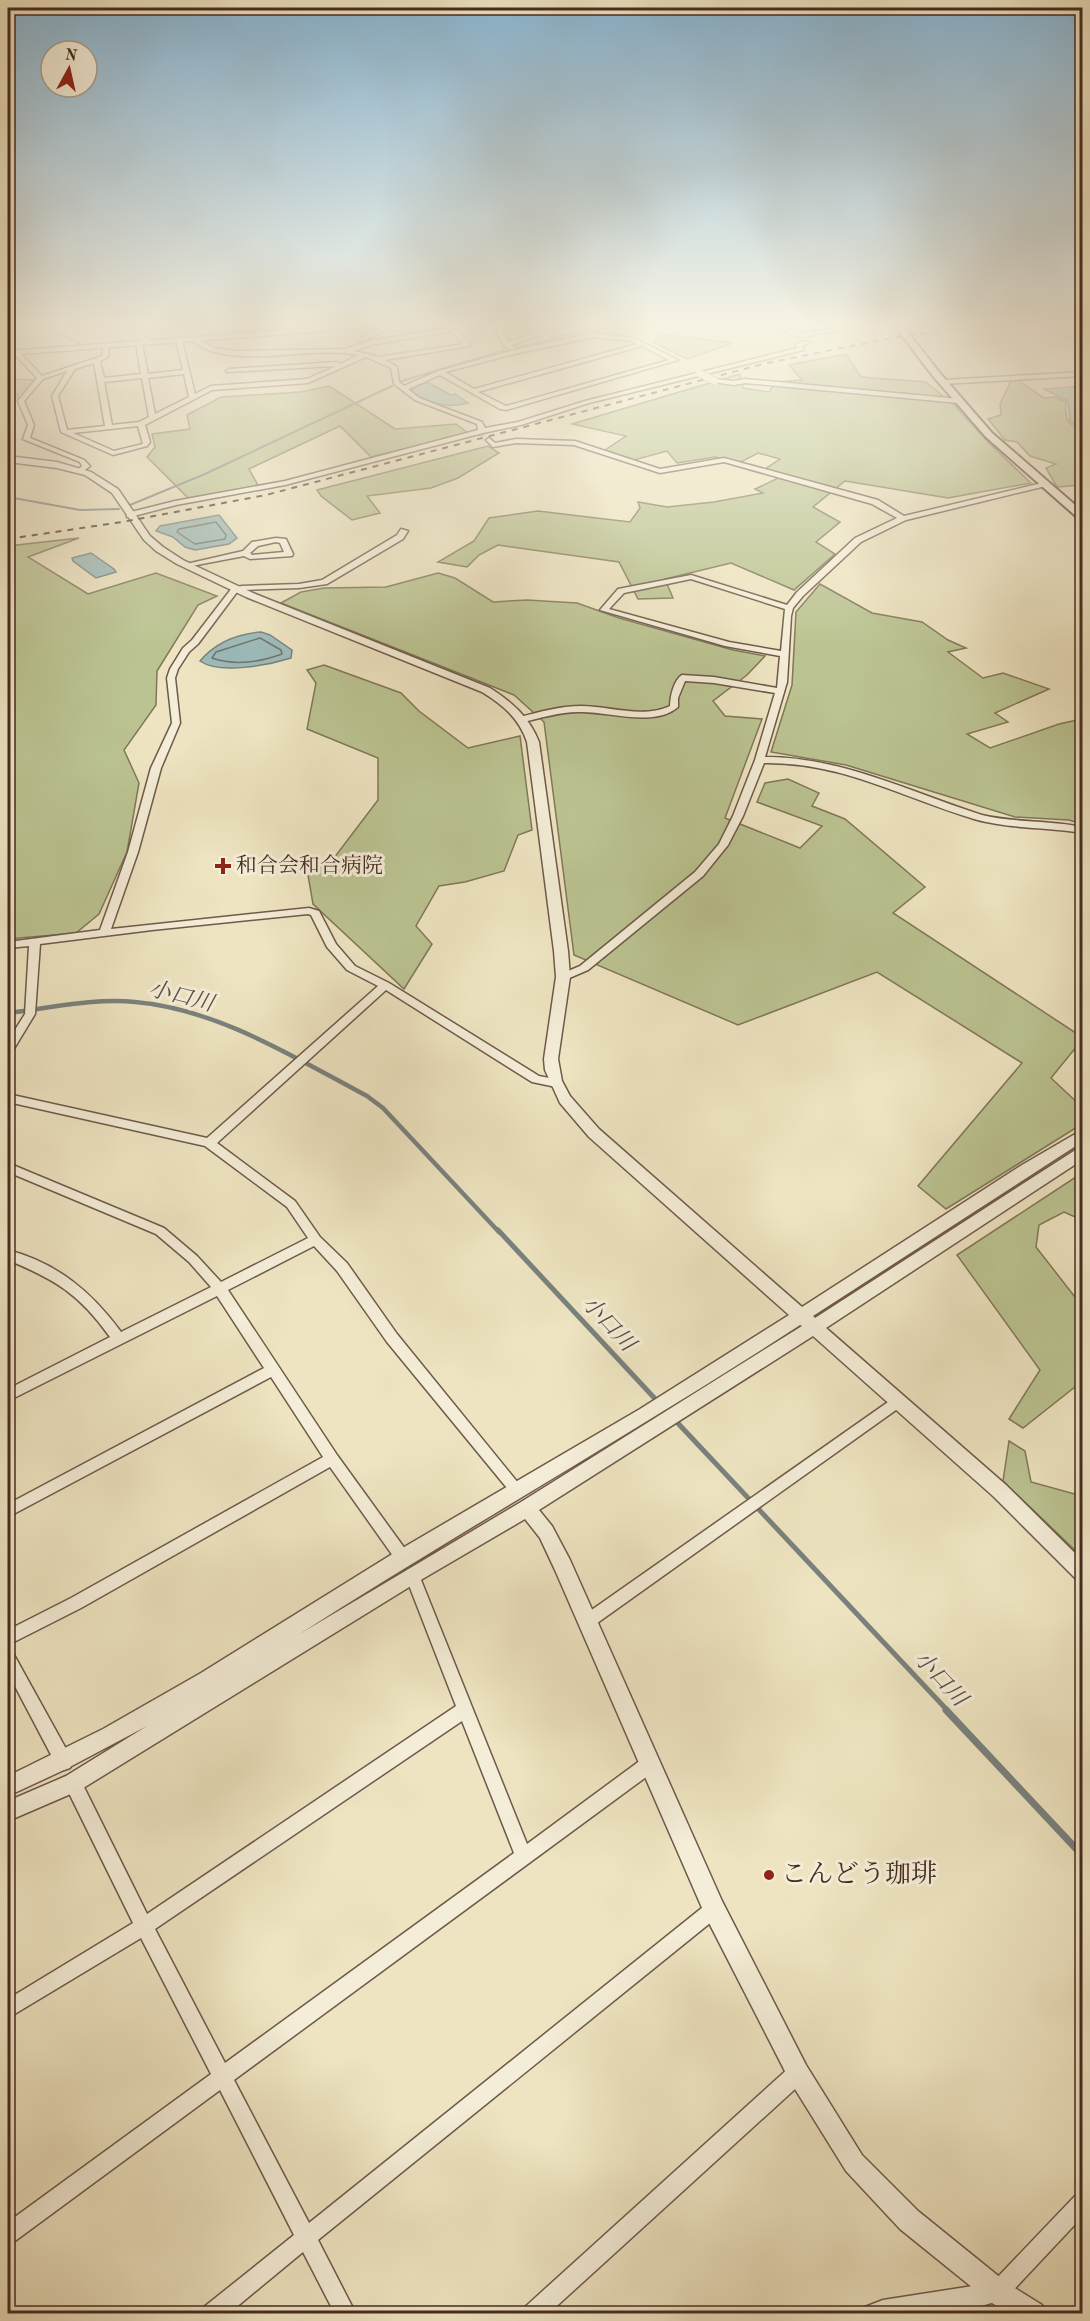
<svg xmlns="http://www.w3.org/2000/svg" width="1090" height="2321" font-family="'Old Standard TT','Noto Serif JP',serif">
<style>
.green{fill:#bbc391;stroke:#80775a;stroke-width:1.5}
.water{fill:#9cbcbc;stroke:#79827e;stroke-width:1.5}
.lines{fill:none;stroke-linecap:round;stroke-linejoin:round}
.shore{stroke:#70746f;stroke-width:1.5}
.stream-far3{stroke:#79827e;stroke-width:2}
.stream-far2{stroke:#79827e;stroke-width:4.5}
.stream-far1{stroke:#79827e;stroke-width:5}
.stream{stroke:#79827e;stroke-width:7}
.minor-tunnel{stroke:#ccbfa1;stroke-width:7;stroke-dasharray:7 4;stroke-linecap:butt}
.minor-casing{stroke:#6f594a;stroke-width:3}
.tertiary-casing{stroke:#6f594a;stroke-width:3}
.secondary-casing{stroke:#452b22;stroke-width:4}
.minor{fill:#f4edd7;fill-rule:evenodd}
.tertiary{fill:#f4edd7;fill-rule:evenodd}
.secondary{fill:#f4edd7;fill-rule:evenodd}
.rail{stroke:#452b22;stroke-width:2;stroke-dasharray:6 6;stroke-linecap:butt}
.minor-bridge-casing{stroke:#6f594a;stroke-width:8;stroke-linecap:butt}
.minor-bridge{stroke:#f4edd7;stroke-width:7}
.poi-dot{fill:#8f2418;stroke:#f4edd7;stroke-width:2}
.labels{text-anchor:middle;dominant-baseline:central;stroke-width:6;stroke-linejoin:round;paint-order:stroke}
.poi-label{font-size:21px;fill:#452b22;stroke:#f4edd7;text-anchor:start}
.water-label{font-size:22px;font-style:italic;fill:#5b4f48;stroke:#f4edd7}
.near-poi-label{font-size:26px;fill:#452b22;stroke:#f4edd7;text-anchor:start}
</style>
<rect width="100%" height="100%" fill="#eee4c1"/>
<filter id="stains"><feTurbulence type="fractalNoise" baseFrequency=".00333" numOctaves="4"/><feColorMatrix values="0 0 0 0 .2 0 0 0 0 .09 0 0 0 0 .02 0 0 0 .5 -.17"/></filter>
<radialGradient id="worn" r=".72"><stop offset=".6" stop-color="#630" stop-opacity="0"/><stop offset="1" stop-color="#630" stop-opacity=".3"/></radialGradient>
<g class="green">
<path d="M233 325H336L231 333Z"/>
<path d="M662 334 733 343 687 359 653 342Z"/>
<path d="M846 354 861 377 926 382 955 406 989 443 1031 483 948 498 845 481 813 507 840 522 816 542 835 554 794 590 731 563 665 579 673 598 638 599 619 562 498 545 479 555 467 567 438 562 474 541 489 518 538 511 630 522 640 508 638 502 667 507 714 502 763 493 755 489 785 475 765 469 780 459 758 453 741 462 715 457 677 463 667 451 634 460 605 450 626 436 572 424 740 374 743 388 769 392 776 382 802 380 789 365Z"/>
<path d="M8 379 35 380 22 398H17L18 394H8Z"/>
<path d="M1018 380 1044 398 1055 397 1066 402C1064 418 1068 425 1082 431V485L1057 487 1046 468 1056 464 1030 456 1017 442 1005 440 988 419 1001 415 1000 404 1011 381Z"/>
<path d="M329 386 395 429 456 424 469 434 371 457 340 426 249 469 259 487 189 499 147 457 155 447 152 434 190 429 187 415 221 397 301 392Z"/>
<path d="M488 446 499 453 458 478 431 488 367 496 380 513 352 520 321 496 317 490Z"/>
<path d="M79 538 28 557 88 594 156 573 217 596 198 605 157 671 156 705 124 750 139 783 127 852 99 914 76 933 8 939V546Z"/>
<path d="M438 573 455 578 493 602 527 600 577 603 619 618 733 650 765 656 747 675 713 701 725 716 762 719 725 818 800 848 822 826 757 802 765 783 788 779 819 793 812 806 845 819 925 887 893 913 1082 1037V1040L1051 1078 1082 1107V1124L946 1209 918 1186 1022 1063 877 972 738 1025 574 955 544 722 514 695 281 603 301 592 324 588 386 587Z"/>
<path d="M820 584 872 613 922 622 948 640 966 648 948 652 983 678 1003 673 1049 689 995 713 1008 722 967 734 990 748 1059 724 1082 719V824L1069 820 1015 817 846 765 771 752 792 685 796 612Z"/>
<path d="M324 665 401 693 419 711 468 748 520 736 532 830 518 835 504 871 465 882 439 886 416 926 432 944 404 989 313 904 308 875 334 858 378 800V758L307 729 316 683 307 670Z"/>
<path d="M1082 1173V1220L1064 1212 1039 1225 1036 1247 1082 1306V1383H1080L1023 1428 1009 1419 1040 1370 957 1255Z"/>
<path d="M1009 1441 1025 1451 1031 1482 1082 1496V1557L1003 1481Z"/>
</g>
<g class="water">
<path d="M427 382 451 395 455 394 468 403C446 409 430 404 410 390Z"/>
<path d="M1082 386V429L1070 421 1068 401 1044 389Z"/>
<path d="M219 515 237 538 229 544 195 550 185 547 173 537 156 531 160 526Z"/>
<path d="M91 553 114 569 116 572 96 578 73 561 72 558Z"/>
<path d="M261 632 270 635 292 650 291 658C269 665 220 675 200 661 216 642 236 634 261 632Z"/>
</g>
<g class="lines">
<g class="shore">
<path d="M216 522 226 535 225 539 195 544 177 532 179 529Z"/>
<path d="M260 638 281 650 282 654C260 662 235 666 212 658L216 652Z"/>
</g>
<g class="stream-far3">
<path d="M53 325 55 331 79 343"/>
<path d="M516 348 586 330 636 327"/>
<path d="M399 382 505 350"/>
<path d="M8 497 80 510 119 509"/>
<path d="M130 505 205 474 392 386"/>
</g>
<path class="stream-far2" d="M8 1013C50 1008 94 998 135 1002 218 1009 295 1058 367 1096L383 1108 499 1232"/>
<g class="stream-far1">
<path d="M498 1230 659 1403"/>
<path d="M673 1418 948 1711"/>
</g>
<path class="stream" d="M946 1710 1082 1855"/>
<path class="minor-tunnel" d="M478 432 489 440"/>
<g class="minor-casing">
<g id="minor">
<path d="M118 325H125L154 343 149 344Z"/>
<path d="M380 325H386L385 331 362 341H358V339L380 329Z"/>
<path d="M493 325H499L508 342 563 325H572L511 345 515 348 512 350 504 346Z"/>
<path d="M772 325C784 325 792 334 804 333 823 332 842 325 861 325L804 337 791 335Z"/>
<path d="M1057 325H1064L1082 340V345Z"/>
<path d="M453 327 470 344V346L385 360 397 367 399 382 404 386 438 371 518 349 594 333 634 338 678 360 506 410 500 409 440 375 408 389 419 398 482 422 485 428 518 422 585 401 797 348 795 344 807 341 810 343 802 346 804 350 589 403 521 425 483 433 285 485 176 505 130 517H127V513L175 501 285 481 478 430 477 424 415 400 394 384 391 368 366 357 308 383 212 390 145 425 150 442 147 446 113 455 61 432 52 396 67 371 43 379 24 401 34 425 30 438 84 460 90 466 82 472 78 470 82 466 80 462 23 439 28 425 18 401 37 378 8 347V342L10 343 42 376 102 356 104 345 109 344 108 357 100 361 104 378 141 374 136 344 139 342 142 344 148 374 183 370 176 341 179 339 182 341 195 394 211 386 307 379 336 366 227 372 226 371 229 369 337 362 340 364 359 355C311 346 259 365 211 351 204 349 197 344 191 340V338H195L214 348 235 351 346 349 369 341ZM452 331 463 344 379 357 354 351 370 345ZM594 337 631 341 637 344 474 389 445 372 519 353ZM642 346 669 360 506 406 478 392ZM94 363 105 426 67 430 58 396 75 369ZM184 374 189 397 155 414 148 378ZM142 378 149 417 139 422 112 425 104 382ZM138 426 143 444 114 451 73 433Z"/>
<path d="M1082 372V376L943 384 940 382 943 380Z"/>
<path d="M715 379 734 381 745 379 959 399 962 401 959 403 745 383 734 385 713 382V380Z"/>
<path d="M489 438 495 443 516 439 575 441 660 469 724 458 878 500 904 516 1046 482V486L906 520 861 542 803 596 793 608 791 616 787 682 765 757C842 757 910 792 982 815 1015 823 1049 820 1082 827V833C1047 827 1009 829 974 819 901 797 842 762 764 763L743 816 728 845 703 876 588 970 567 979H559L558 977 559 975 580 966 695 872 719 844 733 816 755 760 775 693 714 683 685 681 678 698V707C654 728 608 711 578 712 560 712 541 718 523 722L519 719 520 717C540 712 560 706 581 706 610 706 642 719 670 706 670 696 674 680 682 675L714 677 777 688 780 656 725 646 600 610 618 589 691 575 787 605 797 592 855 538 897 518 872 504 724 462 660 473 574 445 516 443 493 447 486 440ZM691 579 785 609 781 651 729 642 609 609 624 593Z"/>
<path d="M401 529 408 531 403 539 327 584 299 588 243 590 237 592 198 644 189 652 178 669 175 678 180 723 161 768 138 852 111 929 309 908 319 911 336 944 355 966 389 983 539 1076 560 1080 562 1083 560 1086 556 1087 532 1082 386 990 217 1143 295 1201 320 1237 347 1263 397 1334 523 1489 521 1493 516 1495 511 1493 387 1342 337 1271 314 1246 228 1290 337 1455 408 1553 410 1558 408 1563 403 1565 398 1563 330 1467 81 1608 8 1645V1630L71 1598 323 1457 271 1377 8 1517V1504L264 1368 217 1296 8 1401V1389L110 1337C79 1294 56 1280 8 1260V1250C57 1263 92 1292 121 1332L211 1287 189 1262 156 1234 8 1172V1163L164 1228 197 1256 221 1282 308 1238 287 1207 205 1146 8 1102V1094L207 1138 378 986 347 970 327 947 311 915 308 914 152 930 40 944 35 1014 12 1052 8 1053V1041L25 1014 29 946 8 948V942L100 930 128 852 151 768 172 723 167 678 170 669 183 648 192 640 232 588 242 586 299 584 322 580 397 535Z"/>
<path d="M276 538 286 539 293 554 292 556 250 559 244 556 186 567 182 565 243 551 252 542ZM276 542 280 543 284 552 252 555 250 553 258 546Z"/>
<path d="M898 1395 903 1397 905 1401 903 1405 593 1626 588 1628 583 1626 580 1621 583 1616Z"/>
<path d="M412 1568 417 1570 419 1575 527 1844 645 1757 651 1755 657 1757 659 1763 657 1769 234 2080 309 2223 708 1903 714 1900 720 1903 723 1909 720 1915 318 2240 356 2314H335L303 2252 228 2314H201L204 2307 294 2235 220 2090 15 2241 8 2244V2222L211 2074 141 1938 8 2018V1999L133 1923 67 1789 65 1783 67 1777 73 1775 79 1777 147 1914 456 1706 405 1575 407 1570ZM462 1721 514 1853 225 2063 155 1929Z"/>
<path d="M8 1651 13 1653 70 1756 72 1762 70 1768 64 1770 58 1768 8 1673Z"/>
<path d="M798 2064 805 2066 807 2073 805 2080 548 2314H522L525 2307 791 2066Z"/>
<path d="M1082 2193V2217L1005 2299 978 2307 931 2314H862L865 2307 883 2300 992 2283 1075 2196Z"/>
</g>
</g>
<g class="tertiary-casing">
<g id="tertiary">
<path d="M350 325H383L379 327 8 355V351Z"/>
<path d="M8 456 57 462 91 472 118 489 150 536 163 547 183 560 253 593 490 688C512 702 529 717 539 742L568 951 570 977 558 1059 562 1081 570 1096 599 1129 802 1307 1022 1165 1082 1130V1142L813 1316 815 1318 1077 1149 1082 1148V1160L826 1328 1006 1485 1082 1560V1580L1075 1578 994 1497 813 1336 539 1510 552 1526 570 1560 722 1901 806 2065 862 2155 918 2211 1007 2283 1042 2305 1045 2314H1009L989 2301 900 2229 846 2171 790 2081 706 1917 555 1570 540 1538 525 1519 419 1581 80 1790 8 1821V1801L66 1776 147 1726 66 1769 8 1796V1776L103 1729 201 1673 394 1553 640 1409 789 1315 589 1137 560 1103 545 1070 544 1059 556 977 554 951 527 742C519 718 503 705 482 692L246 597 177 564 156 551 144 540 112 493 85 475 57 468 8 462ZM800 1325 802 1326 521 1502 298 1635C464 1529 635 1432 800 1325Z"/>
</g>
</g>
<g class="secondary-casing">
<path id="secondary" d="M894 325H902L939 372 992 433 1082 511V519L1078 518 986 437 933 376Z"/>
</g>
<use href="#minor" class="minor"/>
<use href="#tertiary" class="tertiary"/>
<use href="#secondary" class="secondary"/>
<path class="rail" d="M8 539 122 522 266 495 767 363 897 337 997 325"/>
<g class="minor-bridge-casing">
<path id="minor-bridge" d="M699 373 715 381"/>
</g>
<use href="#minor-bridge" class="minor-bridge"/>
</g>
<linearGradient id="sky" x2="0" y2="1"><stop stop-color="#89b7d6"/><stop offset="0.5" stop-color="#f7f3e3"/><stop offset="1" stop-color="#f7f3e3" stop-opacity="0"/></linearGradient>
<rect width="1090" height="650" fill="url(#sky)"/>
<g class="poi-dot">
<path d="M220 857h6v6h6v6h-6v6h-6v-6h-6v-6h6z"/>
<circle cx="769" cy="1875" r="6"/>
</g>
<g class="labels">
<g class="poi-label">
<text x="236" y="866">和合会和合病院</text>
</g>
<g class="water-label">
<text transform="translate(181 997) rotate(14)">小口川</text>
<text transform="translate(608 1324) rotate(47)">小口川</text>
<text transform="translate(940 1679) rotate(47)">小口川</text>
</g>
<g class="near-poi-label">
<text x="781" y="1875">こんどう珈琲</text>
</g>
</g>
<rect width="1090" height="2321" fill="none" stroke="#eee4c1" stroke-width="30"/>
<rect x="9" y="9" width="1072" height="2303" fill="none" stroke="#452b22" stroke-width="3"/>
<rect x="15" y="15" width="1060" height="2291" fill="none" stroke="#452b22" stroke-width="1.5"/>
<g transform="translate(69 69) rotate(8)"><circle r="28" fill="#f4edd7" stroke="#ae9f8f" stroke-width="1.5"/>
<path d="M0-4.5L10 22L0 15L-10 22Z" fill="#8f2418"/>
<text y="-9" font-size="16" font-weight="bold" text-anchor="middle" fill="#452b22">N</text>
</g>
<rect width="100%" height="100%" filter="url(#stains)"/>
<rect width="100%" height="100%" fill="url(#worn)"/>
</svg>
